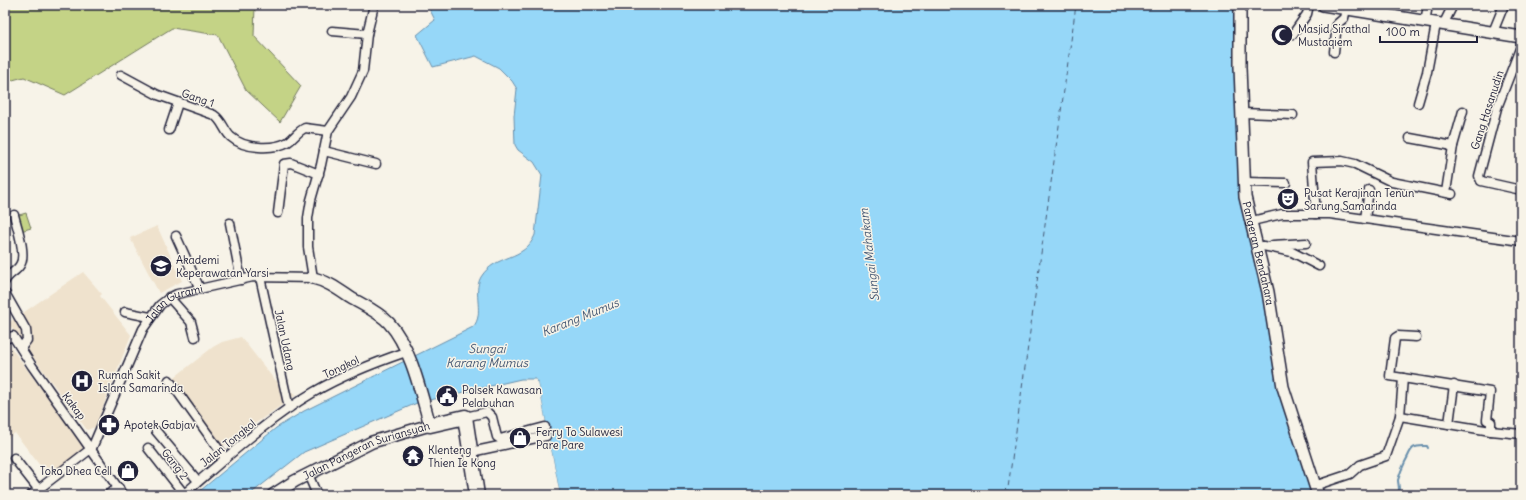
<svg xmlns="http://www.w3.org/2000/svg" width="1526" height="500" font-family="Delius,sans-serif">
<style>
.built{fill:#efe2cd}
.green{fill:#c4d386;stroke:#737a60}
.water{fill:#96d7f8;stroke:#688fac}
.pier{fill:#f7f3e8}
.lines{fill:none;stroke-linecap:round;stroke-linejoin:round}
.stream{stroke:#688fac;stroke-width:2}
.ferry{stroke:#455874;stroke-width:1;stroke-dasharray:5 4;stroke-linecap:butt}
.street-casing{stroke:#22223b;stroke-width:11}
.secondary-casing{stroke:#22223b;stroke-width:14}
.highway-casing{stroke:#22223b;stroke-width:17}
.street{stroke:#f7f3e8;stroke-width:8}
.secondary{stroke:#f7f3e8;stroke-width:11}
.highway{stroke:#f7f3e8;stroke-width:14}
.labels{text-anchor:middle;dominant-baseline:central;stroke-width:3;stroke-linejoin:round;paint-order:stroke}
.poi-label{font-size:11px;fill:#22223b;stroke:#f7f3e8;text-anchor:start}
.street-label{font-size:11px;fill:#22223b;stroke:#f7f3e8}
.water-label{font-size:12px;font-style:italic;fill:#455874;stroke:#f7f3e8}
</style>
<rect width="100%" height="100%" fill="#f7f3e8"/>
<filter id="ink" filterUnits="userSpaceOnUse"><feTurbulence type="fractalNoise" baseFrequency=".025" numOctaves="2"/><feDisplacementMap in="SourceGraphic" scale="8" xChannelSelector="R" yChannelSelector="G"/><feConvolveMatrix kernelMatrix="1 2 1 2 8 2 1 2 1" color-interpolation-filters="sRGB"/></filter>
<g filter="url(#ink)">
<g class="built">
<path d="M157 226 182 281 159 293 130 238Z"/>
<path d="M83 272 102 294 100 296 131 335 95 427 87 430 8 323Z"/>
<path d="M241 337 273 378 296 395 223 446 171 380 213 347 222 342Z"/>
<path d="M7 342 88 453 51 480 15 433 5 440V343Z"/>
</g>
<g class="green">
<path d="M5 5H255L254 36 301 86 280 122 246 90 218 35 172 28 65 95 24 77 5 82Z"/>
<path d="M26 213 31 228 21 231 16 216Z"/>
</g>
<path class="water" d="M431 5H1238L1251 223 1281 387 1315 495H560L538 382 536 379H521L417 403 304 452 249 495H195L276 428 304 411 473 327C485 314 472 293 481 277 496 253 524 262 535 235L542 175 534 162 518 150 515 145 514 116 517 89 512 81 499 68 476 56 433 67 417 35 435 20 429 8Z"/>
<path class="pier" d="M538 382 560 495H558L536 383Z"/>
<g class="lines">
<path class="stream" d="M1397 495C1401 490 1398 485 1398 480 1400 473 1402 468 1405 462 1412 450 1409 445 1427 446L1428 448"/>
<path class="ferry" d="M1007 495 1076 5"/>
<g class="street-casing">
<g id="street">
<path d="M1425 22 1428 5"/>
<path d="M1443 25 1453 5"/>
<path d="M332 31 367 34"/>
<path d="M1493 32 1504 5"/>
<path d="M1293 34 1307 14 1309 5"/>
<path d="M1521 46 1497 108 1479 176 1481 181 1521 190"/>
<path d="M1334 52 1337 24 1344 18 1346 9"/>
<path d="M121 75 158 95 214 115C223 121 224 131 231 137 244 149 273 150 288 142 294 138 298 131 305 128L328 131"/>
<path d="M1418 103 1427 72 1436 24"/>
<path d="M1243 113 1293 115"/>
<path d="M169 130 178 103"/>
<path d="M1410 138 1453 146"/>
<path d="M324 151 376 164"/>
<path d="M1245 182 1286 183"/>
<path d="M1446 192 1453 146 1463 111"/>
<path d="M278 213 284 164 291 163 319 174"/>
<path d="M1316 214 1312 162 1342 161 1355 164 1392 182 1452 194"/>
<path d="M1365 219 1369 190"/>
<path d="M1252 221 1282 214H1330L1521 241"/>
<path d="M230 223 241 280"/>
<path d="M176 236 200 289"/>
<path d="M1273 245 1306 243"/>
<path d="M1263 246 1292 252 1319 266"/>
<path d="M260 277 289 408"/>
<path d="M5 281C8 274 16 272 20 265 27 255 17 227 14 215"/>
<path d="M5 293 26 330 27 340 21 348"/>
<path d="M169 297 191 322 195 337"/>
<path d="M125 312 150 317"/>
<path d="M5 339 13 336 32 366 123 495"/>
<path d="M1403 378 1390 376 1395 338 1398 336 1416 337"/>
<path d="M169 380 225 458"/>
<path d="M1400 416 1491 431 1521 434"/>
<path d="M465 417 487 412 492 417 497 437 500 439 545 427"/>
<path d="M1449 424 1454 385"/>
<path d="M156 431 198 481"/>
<path d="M148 448 184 494"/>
<path d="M471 452 546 436"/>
<path d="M14 458 43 495"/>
<path d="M308 474 317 495"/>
<path d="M1314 486 1350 474 1360 465 1386 456 1400 416 1403 378 1490 392 1487 420 1491 422V431"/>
<path id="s1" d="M31 495 92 448 143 329 160 305 169 298 177 294 253 277 313 278 308 247V218L311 200 321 165 328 131 351 97 363 71 367 34 374 5"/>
<path d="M107 495 119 488"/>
<path d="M183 495C225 459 266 420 314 392 343 375 374 363 406 352"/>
</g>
</g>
<g class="secondary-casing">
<g id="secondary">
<path id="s2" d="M1240 5V67L1245 197 1268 292 1283 387 1318 495"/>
<path d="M1323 5 1521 37"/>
<path id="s3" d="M273 495 295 481 372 442 430 425C421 394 411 347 389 323 379 312 363 305 351 298 339 290 327 281 313 278"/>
</g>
</g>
<g class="highway-casing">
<path id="highway" d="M430 425 465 417 477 495"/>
</g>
<use href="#street" class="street"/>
<use href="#secondary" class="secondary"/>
<use href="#highway" class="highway"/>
</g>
</g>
<defs>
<g id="mosque-disc" transform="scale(1.15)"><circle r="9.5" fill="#22223b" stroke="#f7f3e8"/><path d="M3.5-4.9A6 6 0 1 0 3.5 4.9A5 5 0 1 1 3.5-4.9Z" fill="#fff"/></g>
<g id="theatre-disc" transform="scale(1.15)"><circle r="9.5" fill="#22223b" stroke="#f7f3e8"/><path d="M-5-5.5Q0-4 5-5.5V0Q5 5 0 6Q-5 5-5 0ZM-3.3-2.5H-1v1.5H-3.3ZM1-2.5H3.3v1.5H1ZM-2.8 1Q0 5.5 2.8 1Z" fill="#fff"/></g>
<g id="university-disc" transform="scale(1.15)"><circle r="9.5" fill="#22223b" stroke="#f7f3e8"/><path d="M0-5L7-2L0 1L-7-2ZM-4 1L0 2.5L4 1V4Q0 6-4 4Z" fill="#fff"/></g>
<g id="hospital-disc" transform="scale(1.15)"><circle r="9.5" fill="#22223b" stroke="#f7f3e8"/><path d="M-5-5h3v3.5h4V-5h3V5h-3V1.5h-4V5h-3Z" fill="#fff"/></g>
<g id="civic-disc" transform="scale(1.15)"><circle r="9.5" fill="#22223b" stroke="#f7f3e8"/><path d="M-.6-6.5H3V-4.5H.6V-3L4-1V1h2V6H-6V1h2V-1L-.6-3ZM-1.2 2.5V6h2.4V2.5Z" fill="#fff"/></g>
<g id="pharmacy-disc" transform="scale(1.15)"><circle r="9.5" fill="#22223b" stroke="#f7f3e8"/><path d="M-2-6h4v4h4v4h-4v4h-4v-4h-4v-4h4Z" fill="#fff"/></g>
<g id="shop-disc" transform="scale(1.15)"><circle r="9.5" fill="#22223b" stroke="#f7f3e8"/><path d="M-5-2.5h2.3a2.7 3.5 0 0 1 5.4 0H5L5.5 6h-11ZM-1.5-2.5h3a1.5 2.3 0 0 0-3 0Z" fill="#fff"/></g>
<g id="temple-disc" transform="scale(1.15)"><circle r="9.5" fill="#22223b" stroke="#f7f3e8"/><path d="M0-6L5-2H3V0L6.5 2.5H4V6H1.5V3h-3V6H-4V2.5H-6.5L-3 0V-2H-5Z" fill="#fff"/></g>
</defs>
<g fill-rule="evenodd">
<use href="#mosque-disc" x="1282" y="35"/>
<use href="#theatre-disc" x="1288" y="199"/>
<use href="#university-disc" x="161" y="266"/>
<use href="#hospital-disc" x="82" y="381"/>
<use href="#civic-disc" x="447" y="396"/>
<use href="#pharmacy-disc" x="109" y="425"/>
<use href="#shop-disc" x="520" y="438"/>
<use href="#temple-disc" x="413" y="456"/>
<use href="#shop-disc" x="128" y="471"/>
</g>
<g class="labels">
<g class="poi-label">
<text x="1298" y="29">Masjid Sirathal<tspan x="1298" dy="13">Mustaqiem</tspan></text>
<text x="1304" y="193">Pusat Kerajinan Tenun<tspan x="1304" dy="13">Sarung Samarinda</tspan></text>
<text x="176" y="260">Akademi<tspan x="176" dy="13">Keperawatan Yarsi</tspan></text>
<text x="98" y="375">Rumah Sakit<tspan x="98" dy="13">Islam Samarinda</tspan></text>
<text x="462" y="390">Polsek Kawasan<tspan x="462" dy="13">Pelabuhan</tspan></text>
<text x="124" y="425">Apotek Gabjav</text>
<text x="536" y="432">Ferry To Sulawesi<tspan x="536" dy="13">Pare Pare</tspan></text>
<text x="428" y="450">Klenteng<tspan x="428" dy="13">Thien Ie Kong</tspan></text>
<text x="112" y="471" text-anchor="end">Toko Dhea Cell</text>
</g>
<g class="street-label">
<text transform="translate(198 98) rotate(19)">Gang 1</text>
<text transform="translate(1487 110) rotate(-72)">Gang Hasanudin</text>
<text stroke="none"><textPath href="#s2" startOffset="250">Pangeran Bendahara</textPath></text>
<text stroke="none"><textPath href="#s1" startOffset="249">Jalan Gurami</textPath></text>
<text transform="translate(285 340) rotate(78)">Jalan Udang</text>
<text transform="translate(341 367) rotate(-25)">Tongkol</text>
<text transform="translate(74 406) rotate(53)">Kakap</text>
<text transform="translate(228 443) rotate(-39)">Jalan Tongkol</text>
<text stroke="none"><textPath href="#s3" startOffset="104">Jalan Pangeran Suriansyah</textPath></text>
<text transform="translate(175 464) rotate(52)">Gang 2</text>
</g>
<g class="water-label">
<text transform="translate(869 255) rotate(-97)">Sungai Mahakam</text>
<text transform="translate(580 317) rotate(-22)">Karang Mumus</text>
<text x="487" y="348">Sungai<tspan x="487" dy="14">Karang Mumus</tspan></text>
</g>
</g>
<rect width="1526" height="500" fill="none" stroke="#f7f3e8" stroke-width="20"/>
<rect x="10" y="10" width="1506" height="480" fill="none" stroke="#22223b" stroke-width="1.5" filter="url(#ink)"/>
<path d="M1380 36v6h97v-6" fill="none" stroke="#22223b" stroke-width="2"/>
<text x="1386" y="36" font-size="12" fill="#22223b" stroke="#f7f3e8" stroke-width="3" paint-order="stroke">100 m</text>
</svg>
